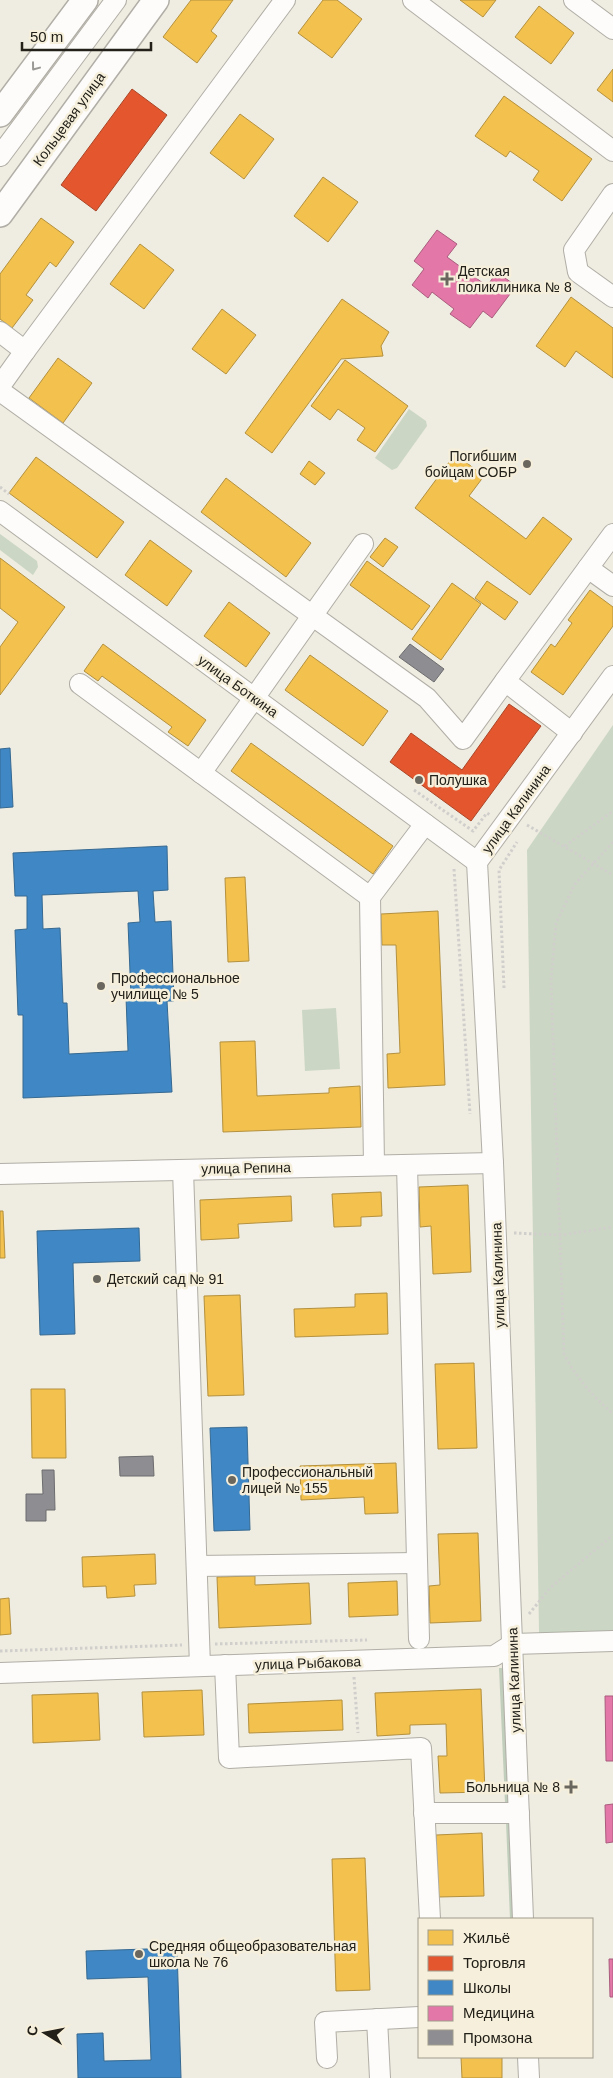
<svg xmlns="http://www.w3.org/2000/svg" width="613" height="2078" font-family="Arial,sans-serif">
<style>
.green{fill:#cbd7c4}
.forest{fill:#c1cebb}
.homes{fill:#f2c14e;stroke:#b4913e}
.shops{fill:#e4572e;stroke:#aa4628}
.schools{fill:#3f88c5;stroke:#366991;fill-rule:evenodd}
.health{fill:#e377a8;stroke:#a95d7d}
.industry{fill:#8d8d92;stroke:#6d6c6e}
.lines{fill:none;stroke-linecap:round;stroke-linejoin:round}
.minor-casing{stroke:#b0aea6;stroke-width:22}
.major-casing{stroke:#b0aea6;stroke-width:28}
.path{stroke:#d0cfcc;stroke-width:3;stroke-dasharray:2.5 2.5;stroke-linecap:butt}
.minor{stroke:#fdfcfa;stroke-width:20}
.major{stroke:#fdfcfa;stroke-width:25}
.oneway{stroke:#9a9995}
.poi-dot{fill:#6a675f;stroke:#f5efdb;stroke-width:2}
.labels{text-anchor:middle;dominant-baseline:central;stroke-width:5;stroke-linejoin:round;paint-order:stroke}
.street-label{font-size:14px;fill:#222019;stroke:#f5efdb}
.poi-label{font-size:14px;fill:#222019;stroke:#f5efdb;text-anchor:start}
</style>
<rect width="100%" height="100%" fill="#efece1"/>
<g class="green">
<path d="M409 409 426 421 427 426 397 468 392 470 375 458Z"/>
<path d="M0 534 37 561 38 567 33 575 0 550Z"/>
<path d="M613 725V1631L539 1633 527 850Z"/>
<path d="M336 1008 340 1069 305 1071 302 1010Z"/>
</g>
<g class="forest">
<path d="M499 1668H509L514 1803H505Z"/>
<path d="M506 1822H514L519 1919H510Z"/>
</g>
<g class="homes">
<path d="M191 0H233L211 31 217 36 197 63 163 37Z"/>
<path d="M323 0H337L362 19 332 58 298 33Z"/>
<path d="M460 0H496L483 17Z"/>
<path d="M539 6 574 33 551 64 515 37Z"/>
<path d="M613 69V102L597 90Z"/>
<path d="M504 96 592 159 562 201 533 180 539 171 510 151 506 157 475 136Z"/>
<path d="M240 114 274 139 244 179 210 153Z"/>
<path d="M323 177 358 202 328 242 294 216Z"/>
<path d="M41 218 74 242 56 267 50 262 26 295 33 300 12 328 0 319V274Z"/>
<path d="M140 244 174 270 144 309 110 284Z"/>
<path d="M571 297 613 328V378L576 351 565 367 536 346Z"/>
<path d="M342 299 389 332 381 346 383 356 341 359 272 453 245 433Z"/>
<path d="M222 309 256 335 226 374 192 349Z"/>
<path d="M58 358 92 383 63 423 29 398Z"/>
<path d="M345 360 408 406 375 452 357 440 365 428 338 409 330 420 311 406Z"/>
<path d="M455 454 484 476 469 496 526 539 543 517 572 539 530 595 415 508Z"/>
<path d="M36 457 124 522 97 558 9 493Z"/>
<path d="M309 461 325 473 315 485 300 474Z"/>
<path d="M226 478 311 543 286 577 201 512Z"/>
<path d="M385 538 398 547 383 567 370 557Z"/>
<path d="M150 540 192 571 167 606 125 575Z"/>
<path d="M0 558 65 607 0 695V647L18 622 0 608Z"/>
<path d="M367 561 430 606 412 630 350 585Z"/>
<path d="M487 581 518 602 505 620 475 598Z"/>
<path d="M452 583 481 604 441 660 412 639Z"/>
<path d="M590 590 613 607V626L563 695 531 672 551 644 555 647 572 623 568 620Z"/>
<path d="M229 602 270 633 246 667 204 636Z"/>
<path d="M103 644 206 720 188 746 168 732 172 727 102 676 98 681 84 671Z"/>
<path d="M310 655 388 711 363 746 285 690Z"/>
<path d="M251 743 393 846 373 874 231 771Z"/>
<path d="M245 877 249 961 228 962 225 878Z"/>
<path d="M438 911 445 1085 388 1088 387 1054 400 1053 396 945H382L381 914Z"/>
<path d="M255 1041 257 1096 329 1093V1088L360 1086 361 1127 223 1132 220 1042Z"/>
<path d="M468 1185 471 1272 433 1274 431 1226 420 1227 419 1187Z"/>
<path d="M381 1192 382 1216 361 1217V1226L334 1227 332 1194Z"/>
<path d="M291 1196 292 1221 238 1224 239 1238 201 1240 200 1200Z"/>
<path d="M0 1211H3L5 1258H0Z"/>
<path d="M387 1293 388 1334 295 1337 294 1309 355 1307V1294Z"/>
<path d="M240 1295 244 1395 208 1396 204 1296Z"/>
<path d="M474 1363 477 1448 438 1449 435 1364Z"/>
<path d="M31 1389H65L66 1458H32Z"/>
<path d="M396 1463 398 1513 365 1514 364 1497 301 1500 300 1466Z"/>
<path d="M478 1533 481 1621 430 1623 429 1586 440 1585 438 1534Z"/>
<path d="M155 1554 156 1584 134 1585 135 1596 107 1598 106 1586 83 1587 82 1557Z"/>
<path d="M255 1576V1585L309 1583 311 1624 219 1628 217 1577Z"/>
<path d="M397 1581 398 1615 349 1617 348 1583Z"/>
<path d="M9 1598 11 1634 0 1635V1599Z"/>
<path d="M481 1689 485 1792 440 1793 438 1756H447L446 1724 410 1725V1734L377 1736 375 1693Z"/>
<path d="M202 1690 204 1735 144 1737 142 1692Z"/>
<path d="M98 1693 100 1740 33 1743 32 1695Z"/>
<path d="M342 1700 343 1730 249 1733 248 1704Z"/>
<path d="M482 1833 484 1896 438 1897 436 1835Z"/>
<path d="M365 1858 370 1990 336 1991 332 1859Z"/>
<path d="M461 2057H502V2078H462Z"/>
</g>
<g class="shops">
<path d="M132 89 167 115 96 211 61 185Z"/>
<path d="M509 704 541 726 471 821 390 762 411 733 462 770Z"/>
</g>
<g class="schools">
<path d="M10 748 13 807 0 808V749Z"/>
<path d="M167 846 168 890 153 891 155 922 171 921 174 1001H167L172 1092 23 1098V1015H18L15 930 27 929V896H15L13 853ZM138 891 140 922 128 923 131 997H126L128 1051 69 1054 67 1003H63L60 928 43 929 42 895Z"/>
<path d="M139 1228 140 1261 73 1263 75 1334 40 1335 37 1231Z"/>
<path d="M247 1427 250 1530 214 1531 210 1428Z"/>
<path d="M177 1948 181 2078H78L77 2034 103 2033 104 2061 151 2060 148 1977 87 1979 86 1951Z"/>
</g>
<g class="health">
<path d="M437 230 457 244 447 257 487 286 497 272 516 286 492 318 483 311 470 328 450 314 454 309 432 292 428 298 412 285 424 269 414 261Z"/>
<path d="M605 1696H613V1761H606Z"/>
<path d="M613 1804V1842L606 1843 605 1805Z"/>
<path d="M609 1959H613V1997H610Z"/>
</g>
<g class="industry">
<path d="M410 644 444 669 434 682 399 657Z"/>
<path d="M153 1456 154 1476H120L119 1457Z"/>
<path d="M42 1470H54L55 1510H46V1521H26V1494H43Z"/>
</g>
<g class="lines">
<g class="minor-casing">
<g id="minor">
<path d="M413 0 613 151"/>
<path d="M574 0 613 29"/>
<path d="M0 156 116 0"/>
<path d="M613 194 574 250 578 272 613 297"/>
<path d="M0 332 25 351 0 386"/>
<path d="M25 351 285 0"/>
<path d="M0 391 427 698 463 739 505 681"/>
<path d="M0 511 477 862"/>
<path d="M613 534 588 568 613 586"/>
<path d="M80 684 370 897 425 824"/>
<path d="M572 733 505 681 588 568"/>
<path d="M201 773 363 544"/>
<path d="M370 897 374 1165"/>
<path d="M407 1165 419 1639"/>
<path d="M183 1170 200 1666"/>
<path d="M0 1174 493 1163"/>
<path d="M197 1566 416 1563"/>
<path d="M225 1665 229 1758 421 1748 430 1919"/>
<path d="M0 1673 494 1656 513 1644 613 1641"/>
<path d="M424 1813H519"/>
<path d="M523 1919 493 1163 477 862 613 676"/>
<path d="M377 2019 380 2078"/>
<path d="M528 2057 529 2078"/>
<path d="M327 2058 325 2022 419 2017"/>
</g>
</g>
<g class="major-casing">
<g id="major">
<path d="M0 114 85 0"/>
<path d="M0 214 156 0"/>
</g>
</g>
<g class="path">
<path d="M0 487 9 494"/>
<path d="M414 790 473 831 487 813 490 815"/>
<path d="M527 825 613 875"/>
<path d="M613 842 575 884 556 923 551 980 564 1354C577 1379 592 1395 613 1414"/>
<path d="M565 846 613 811"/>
<path d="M454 869 470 1114"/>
<path d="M504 988 499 870 517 842"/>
<path d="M514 1233 561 1235 613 1227"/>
<path d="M529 1614 550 1588 613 1535"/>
<path d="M215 1644 367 1640"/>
<path d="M0 1651 182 1645"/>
<path d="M354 1677 358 1733"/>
</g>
<use href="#minor" class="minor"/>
<use href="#major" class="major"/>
</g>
<defs><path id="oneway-chevron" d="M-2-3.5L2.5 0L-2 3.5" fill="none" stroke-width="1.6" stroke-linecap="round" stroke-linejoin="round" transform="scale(1.25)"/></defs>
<use class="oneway" href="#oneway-chevron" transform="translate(35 67) rotate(127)"/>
<g class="poi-dot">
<path d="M444.5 271.5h5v5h5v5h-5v5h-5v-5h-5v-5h5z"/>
<circle cx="527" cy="464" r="5"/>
<circle cx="419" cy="780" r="5"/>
<circle cx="101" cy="986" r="5"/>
<circle cx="97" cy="1279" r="5"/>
<circle cx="232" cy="1480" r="5"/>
<path d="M568.5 1779.5h5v5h5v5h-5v5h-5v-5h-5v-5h5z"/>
<circle cx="139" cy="1954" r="5"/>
</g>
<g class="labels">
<g class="street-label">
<text transform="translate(69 119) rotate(-54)">Кольцевая улица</text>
<text transform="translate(238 686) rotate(36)">улица Боткина</text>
<text transform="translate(516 809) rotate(-54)">улица Калинина</text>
<text transform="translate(246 1168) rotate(-1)">улица Репина</text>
<text transform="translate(498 1275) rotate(-92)">улица Калинина</text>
<text transform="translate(308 1663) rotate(-2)">улица Рыбакова</text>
<text transform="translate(514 1680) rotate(-92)">улица Калинина</text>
</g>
<g class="poi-label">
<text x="458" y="271">Детская<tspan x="458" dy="16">поликлиника № 8</tspan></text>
<text x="517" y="456" text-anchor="end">Погибшим<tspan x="517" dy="16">бойцам СОБР</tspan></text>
<text x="429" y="780">Полушка</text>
<text x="111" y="978">Профессиональное<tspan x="111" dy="16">училище № 5</tspan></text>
<text x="107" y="1279">Детский сад № 91</text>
<text x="242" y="1472">Профессиональный<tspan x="242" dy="16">лицей № 155</tspan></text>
<text x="560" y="1787" text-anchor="end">Больница № 8</text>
<text x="149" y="1946">Средняя общеобразовательная<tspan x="149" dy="16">школа № 76</tspan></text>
</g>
</g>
<rect x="418" y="1918" width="175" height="140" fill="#f5efdb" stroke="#a19c8d"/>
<rect x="428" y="1930" width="25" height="15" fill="#f2c14e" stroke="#a19c8d"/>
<text x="463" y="1943" font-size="15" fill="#222019">Жильё</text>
<rect x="428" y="1956" width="25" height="15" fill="#e4572e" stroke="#a19c8d"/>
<text x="463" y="1968" font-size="15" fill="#222019">Торговля</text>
<rect x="428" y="1980" width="25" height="15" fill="#3f88c5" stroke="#a19c8d"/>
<text x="463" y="1993" font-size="15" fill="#222019">Школы</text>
<rect x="428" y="2006" width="25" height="15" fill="#e377a8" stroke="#a19c8d"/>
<text x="463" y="2018" font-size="15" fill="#222019">Медицина</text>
<rect x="428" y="2030" width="25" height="15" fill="#8d8d92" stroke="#a19c8d"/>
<text x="463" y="2043" font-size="15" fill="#222019">Промзона</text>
<g transform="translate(45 2033) rotate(280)" stroke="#f5efdb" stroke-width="4" paint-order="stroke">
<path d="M0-4L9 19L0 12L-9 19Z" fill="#222019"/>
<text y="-8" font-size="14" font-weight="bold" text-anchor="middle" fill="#222019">С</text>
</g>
<path d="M22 42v8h129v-8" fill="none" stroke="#222019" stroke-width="2.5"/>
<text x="30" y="42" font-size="15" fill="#222019" stroke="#f5efdb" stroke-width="4" paint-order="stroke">50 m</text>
</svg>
